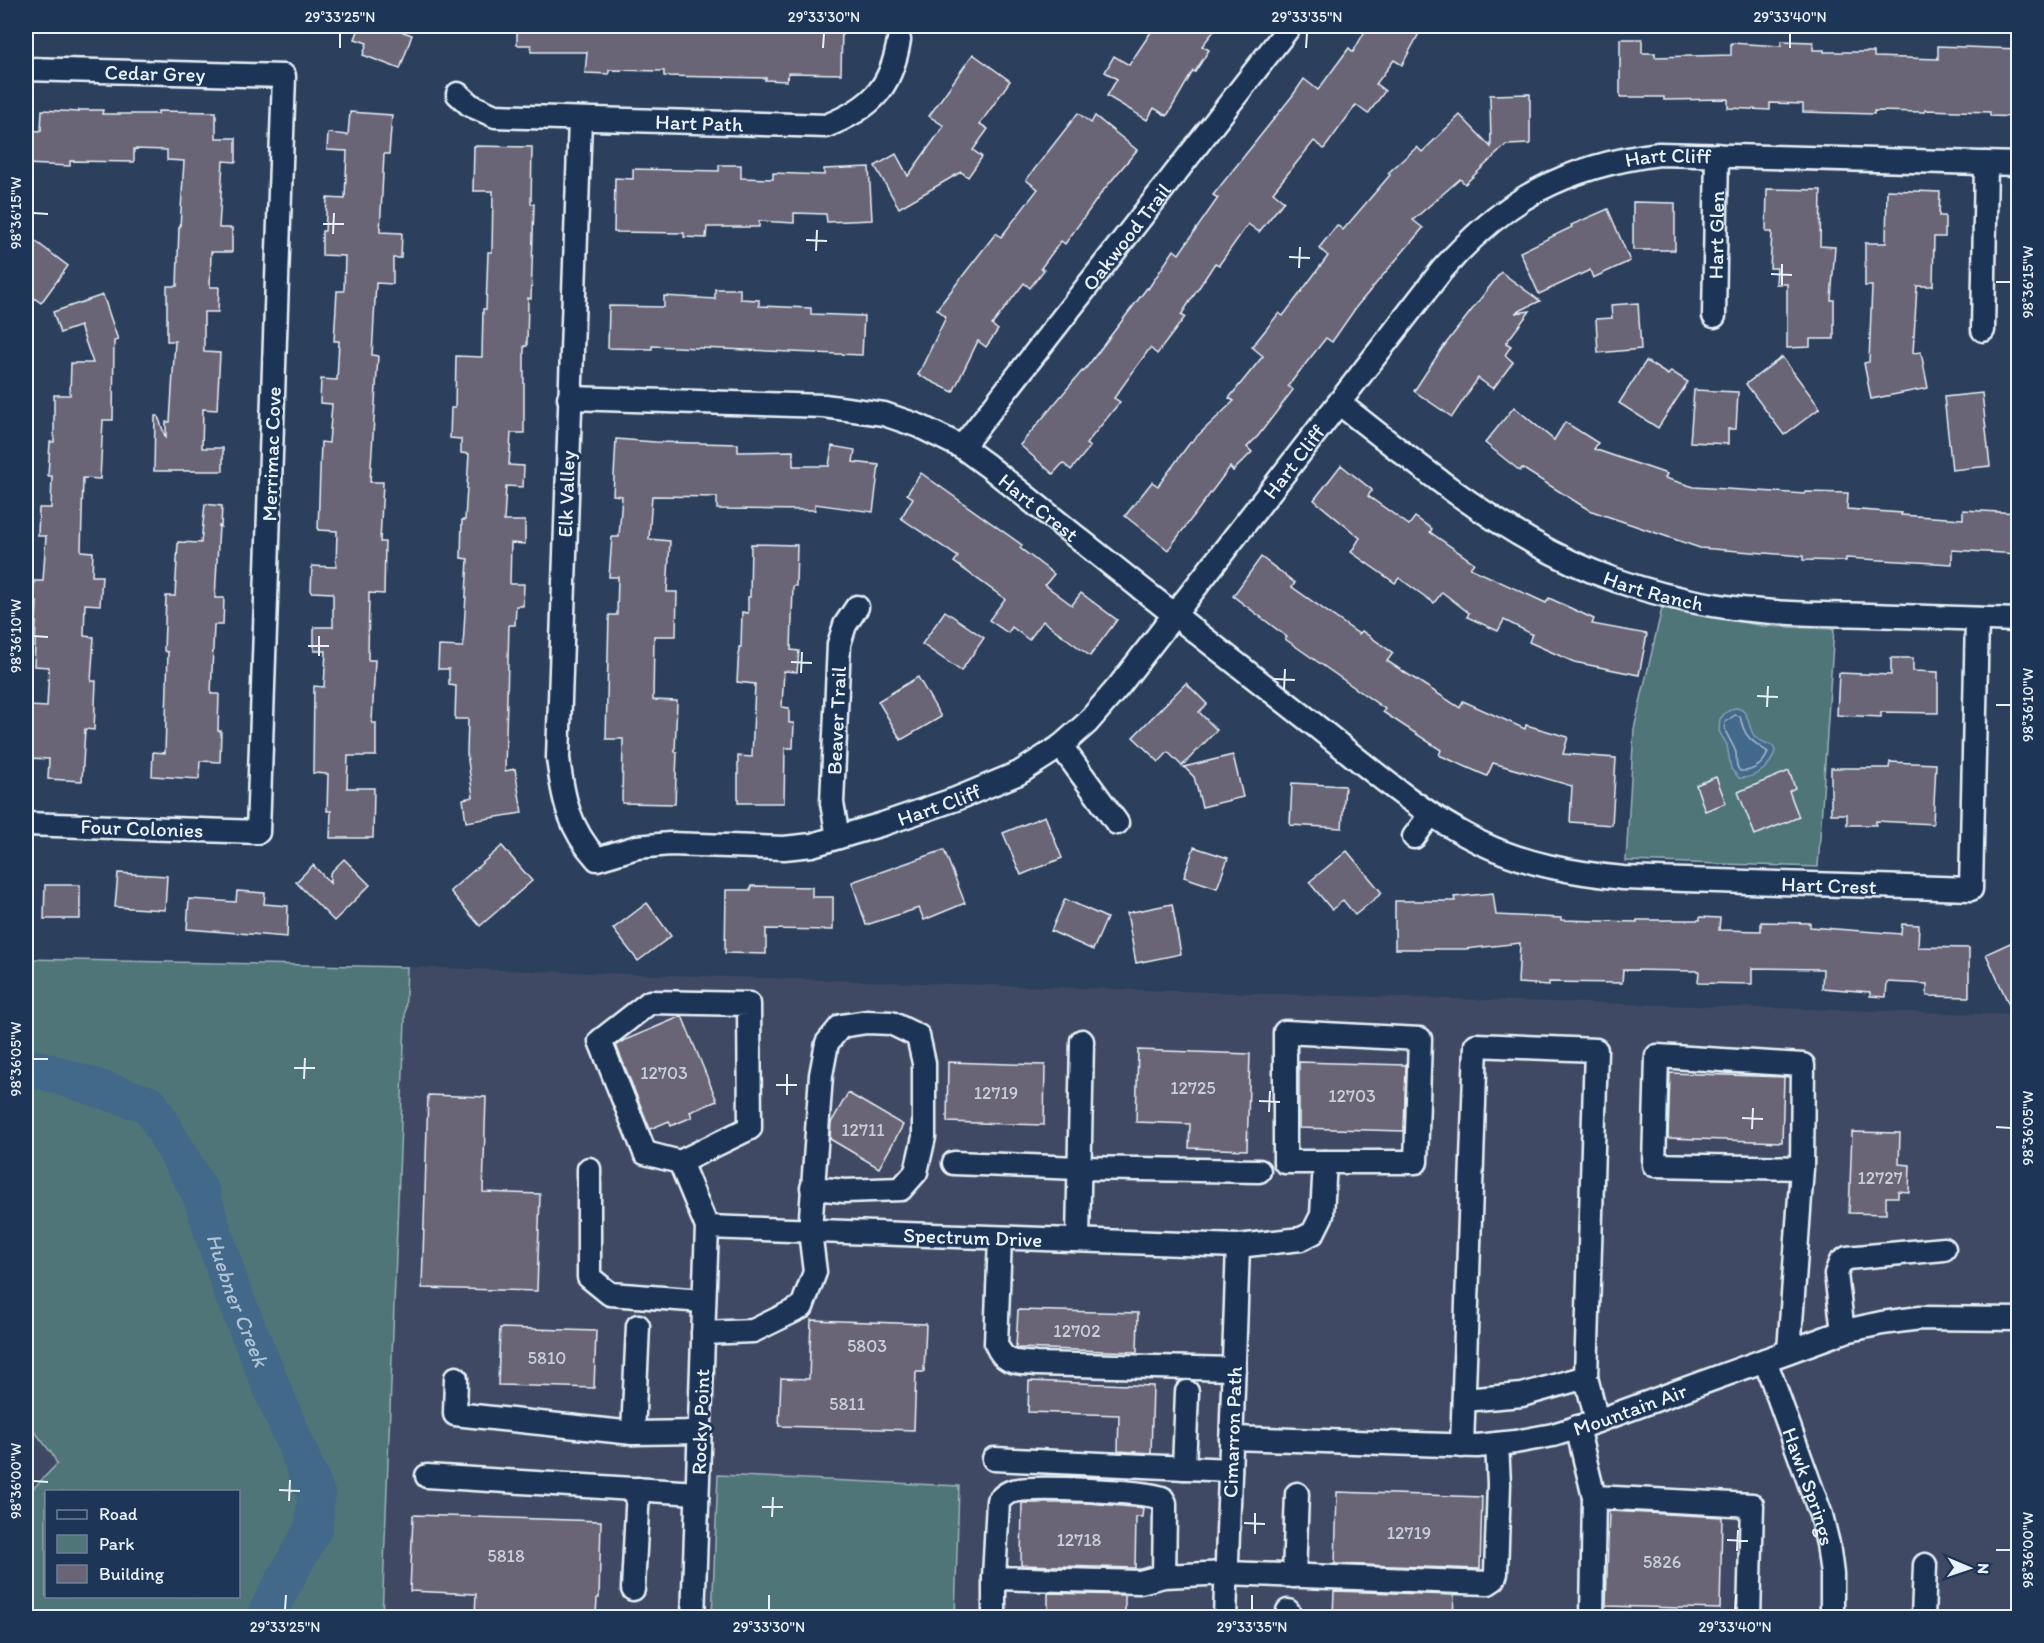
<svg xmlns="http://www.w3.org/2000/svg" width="2044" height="1643" font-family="Itim,sans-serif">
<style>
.built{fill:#3f4a64}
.green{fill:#4f7578;stroke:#9cb3b8;stroke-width:1.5;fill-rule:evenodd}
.water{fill:#43688a;stroke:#859fb6;stroke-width:1.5}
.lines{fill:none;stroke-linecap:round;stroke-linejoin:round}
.shore{stroke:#a6bacc;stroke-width:1.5}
.river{stroke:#43688a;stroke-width:38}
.building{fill:#6a6576;stroke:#e8f1f8;stroke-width:1.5}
.minor-casing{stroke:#e8f1f8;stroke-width:27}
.minor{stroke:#1d3557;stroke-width:22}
.ticks{fill:none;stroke:#e8f1f8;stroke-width:2}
.labels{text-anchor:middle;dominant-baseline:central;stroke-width:6;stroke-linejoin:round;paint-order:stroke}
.number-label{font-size:18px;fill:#c8ced8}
.street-label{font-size:21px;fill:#e8f1f8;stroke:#1d3557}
.water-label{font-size:22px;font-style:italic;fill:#aec1d2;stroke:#1d3557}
.neatline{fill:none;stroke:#e8f1f8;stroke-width:2}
.ticks-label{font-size:15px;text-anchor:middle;fill:#e8f1f8}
</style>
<rect width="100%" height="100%" fill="#2c3f5d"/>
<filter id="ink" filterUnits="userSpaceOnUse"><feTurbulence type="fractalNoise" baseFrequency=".0167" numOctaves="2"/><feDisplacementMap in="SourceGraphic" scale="12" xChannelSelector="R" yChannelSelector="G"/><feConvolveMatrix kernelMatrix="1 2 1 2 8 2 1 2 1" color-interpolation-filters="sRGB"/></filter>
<g filter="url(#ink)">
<g class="built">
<path d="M407 967 1273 994 2018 1015V1617L382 1618Z"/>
<path d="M26 1420 52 1454 69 1491 46 1492V1596L26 1617Z"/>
</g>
<g class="green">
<path d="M1662 608 1764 626 1834 629 1818 867 1626 861 1634 729Z"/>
<path d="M26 959 407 967 382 1617H26V1496L57 1464 52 1454 26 1420ZM46 1492H238V1596H46Z"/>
<path d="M718 1475 959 1486 955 1617H712Z"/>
</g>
<path class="water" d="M1734 708C1751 708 1746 726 1755 737 1761 742 1767 743 1773 746L1775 751C1771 767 1756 778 1739 778L1731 769 1727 745 1719 731 1720 719 1725 713Z"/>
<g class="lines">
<path class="shore" d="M1735 715 1740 716C1744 737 1751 741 1768 752 1764 764 1753 772 1740 771 1735 766 1737 761 1736 753 1733 742 1723 733 1725 722Z"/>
<path class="river" id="s1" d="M26 1073 38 1069 150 1105 201 1194 232 1291 316 1494 314 1527 264 1618"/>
</g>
<g class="building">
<path d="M360 26H386L412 35 400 69 363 55 367 43 355 39Z"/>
<path d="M517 26H842L841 74 788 73 787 81 765 80 766 78 664 76V71L609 70V74L585 73 587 52H531V45H517Z"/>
<path d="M1155 26H1218L1202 46 1209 50 1195 72 1193 71 1167 116 1154 108 1147 120 1107 96 1117 79 1105 72 1114 56 1129 65Z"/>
<path d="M1368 26H1423L1402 65 1394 60 1376 84 1385 91 1368 114 1356 105 1324 149 1314 141 1273 192 1284 201 1259 232 1248 224 1219 265 1215 263 1181 315 1185 317 1157 354 1150 348 1114 398 1120 402 1086 444 1090 447 1071 470 1063 463 1053 474 1020 445 1082 371 1083 372 1147 288 1148 289 1174 250 1179 254 1218 198 1213 195 1293 95 1304 79 1318 90 1349 48 1353 52Z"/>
<path d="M1620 39H1642V53H1655V57L1731 55V43L1781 46V41L1813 42V50H1824V52H1874V57L1938 59V46L2019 49V117L1990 116V112L1925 110V112L1874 111V114L1803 112V104L1770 103V110L1728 108V99L1664 100V97H1620Z"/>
<path d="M973 54 1010 81 980 124 988 129 973 150 982 157 968 177 961 172 899 208 875 166 896 154 908 176 944 126 929 116Z"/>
<path d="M1530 94V144L1506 145 1465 184 1460 179 1413 220 1423 228 1357 306 1332 342 1326 338 1288 386 1293 390 1258 436 1247 447 1252 452 1233 471 1230 467 1168 550 1125 516 1152 482 1158 486 1189 444 1234 401 1229 398 1263 356 1252 347 1279 313 1283 316 1328 256 1319 248 1337 225 1343 230 1390 175 1388 173 1417 147 1422 152 1460 115 1491 147 1490 95Z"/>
<path d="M42 110 79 112V110H103L102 114H158V111L216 112V138H236V162L223 161 219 228H232V252H211L210 287H219L218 312H204V352L220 353 217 410 203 409 202 448H223V471H154L155 416H158L166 439V422H170L175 341H167V286H177L179 227H180L184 161 167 160V150L134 149V162L70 161V166L26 164V130L41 131Z"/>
<path d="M350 112 392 115 389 154H384L380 232 402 233 401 258H393V284L376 283 372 355 378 356 370 482H383L380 542H385L384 594 369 593 368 660H375L372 723H376V756H348L347 788H374L373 838H330L331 811H327L328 774 313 773 314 686 324 687 326 651H314V627H333V593L311 592 312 566 336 567 337 531 318 530 321 442 329 443 332 404 320 403 321 379 337 380 339 341H334L337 291H344L345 256 322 255V231H325L327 198 345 199 347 151 327 150 328 133 348 135Z"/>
<path d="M1078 113 1091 123 1095 116 1137 150 1102 192 1065 244 1061 241 1041 268 1044 270 1030 288 1024 283 992 325 998 330 986 347 978 341 953 392 918 375 946 317 937 309 996 233 1001 237 1038 189 1026 180Z"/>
<path d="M474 146 532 147 531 204H534L531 299 528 298 527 346H524V433H511L509 465 524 466 523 487 506 486 504 521H525V544L511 543 510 584H524L523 606H516L515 625H509L505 771 515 769 522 813 466 822 463 799 473 797 467 753 468 719H455L456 686 449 685V669H438L439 646 463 647 468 559 461 558 462 520H465L469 454 461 453V439L450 438 451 408H455L456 356 482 357 483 309H486L488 252H492L493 191H473Z"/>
<path d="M719 165H741V178L773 179V173L824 175V169L869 167 872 220 827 222 826 214 794 213V223L759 221V227H707L706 238 684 237V233L614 232 615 178 633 179V169L719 171Z"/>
<path d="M1767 189 1821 190 1820 246 1835 247 1831 300H1834V339H1810V347L1787 348V284H1776L1777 268H1770L1772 232H1766Z"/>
<path d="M1887 190 1940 192 1939 216H1945V237H1934L1933 286H1917L1913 353 1921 352 1928 388 1871 399 1864 363 1869 362 1872 286H1865V243H1886Z"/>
<path d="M1633 202 1675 203V250H1633Z"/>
<path d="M1608 209 1630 261 1593 278 1590 270 1539 294 1520 252 1572 227 1571 225Z"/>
<path d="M26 234 68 266 41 303 26 292Z"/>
<path d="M1501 272 1540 301 1515 313 1530 311 1506 343 1511 346 1505 355 1513 362 1493 389 1478 378 1452 417 1414 391 1441 350Z"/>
<path d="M715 289H740V299L759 300V306L811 308V314L864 316 862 355 652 346V349L608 348 609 306 664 307V296L715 299Z"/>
<path d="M103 295 118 340 114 341 113 420H103L100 479 83 478 81 551 93 552 92 576H102L100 605 85 604 84 636 94 637 91 681H96L94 730 85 729 82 781 48 779 49 759 29 758 31 727 28 726 29 706 47 707 49 667 34 666 37 602 33 601 34 581H43L46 536H38L39 508H51L52 476H48L50 442H54V395H70L71 363H93L80 326 60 333 53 312Z"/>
<path d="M1638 303 1641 349 1598 353 1596 319 1612 318 1611 305Z"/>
<path d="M1782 357 1820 408 1784 435 1746 384Z"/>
<path d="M1646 361 1668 375 1671 371 1688 382 1658 428 1619 403Z"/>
<path d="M1694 390 1738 392 1736 429H1728V444L1690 442Z"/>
<path d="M1982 393 1990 466 1952 470 1944 397Z"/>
<path d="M1514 407 1554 440 1565 422 1598 443 1594 449 1667 474 1665 478 1694 487 1805 494V492L1848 493 1847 509 1902 513 1901 515 1963 519V510L2019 513V554L1952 550V564L1846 558V561L1803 560V556L1700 548 1589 510 1522 468 1520 471 1485 443Z"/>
<path d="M616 439 655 442 738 444V452L793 451V466H829L832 446 855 450 853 462 879 465 873 512 815 504V510L717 509V497L652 496 649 539 670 541 667 592H677L676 636H654L653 700 677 701 675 752H677L675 804 622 803 623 739H606L609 615H617L618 577H609L612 537H619L622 496 613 495Z"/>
<path d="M1341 465 1372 490 1368 496 1409 525 1415 517 1432 529 1430 532 1474 563 1470 568 1546 603 1549 598 1594 619 1592 624 1647 634 1639 675 1574 662 1529 642 1532 634 1504 620 1498 631 1467 617 1469 613 1442 592 1434 603 1399 578 1395 583 1351 552 1360 538 1314 500Z"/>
<path d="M921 473 1022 545 1020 548 1054 574 1045 585 1072 605 1081 593 1117 620 1090 656 1043 621 1029 640 1012 627 1008 633 989 620 1005 599 954 562 958 557 901 518 913 498 907 494Z"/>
<path d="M205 504 222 506 221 527 219 526 215 598H224L223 625H214L211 694H219L218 731H221L220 762 200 761 199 779 152 776 153 752 165 753 168 652 164 651 166 596H175L178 542 201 543Z"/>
<path d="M751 544 797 545 796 586H793L791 650 799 651 797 672 784 671 782 707 789 708V723H794L793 748H785L784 803H738V756L752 757 755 684 737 682 739 647H741L742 612 748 613V597H750Z"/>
<path d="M1261 557 1295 583 1292 587 1359 634 1362 631 1393 653 1387 661 1460 708 1463 701 1525 729 1526 725 1568 737 1563 754 1616 758 1612 825 1570 822 1572 786 1493 763 1487 776 1439 755 1441 750 1383 712 1385 709 1285 639 1287 637 1233 596Z"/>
<path d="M945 611 984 638 961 671 922 644Z"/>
<path d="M1891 658H1913V671L1938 672V713L1881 712V717L1837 715 1839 673 1891 675Z"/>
<path d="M918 677 941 717 901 740 878 701Z"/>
<path d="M1186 683 1207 704 1199 712 1217 730 1182 766 1168 752 1159 762 1133 737Z"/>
<path d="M1233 755 1243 797 1202 807 1194 777 1184 767Z"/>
<path d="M1890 762 1936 764 1933 824 1876 821V825H1847V814H1831V768H1889Z"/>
<path d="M1789 771 1795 788 1789 791 1799 817 1755 835 1738 792Z"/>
<path d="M1716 777 1726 803 1705 811 1696 785Z"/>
<path d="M1292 783 1345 786 1342 828 1290 825Z"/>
<path d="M1045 816 1062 858 1021 875 1003 833Z"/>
<path d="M502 846 532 881 480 926 450 891Z"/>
<path d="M1194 847 1228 858 1217 888 1184 877Z"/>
<path d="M944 850 965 903 924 920 919 908 866 925 852 882Z"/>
<path d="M1347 851 1382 893 1355 915 1343 900 1332 910 1309 882Z"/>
<path d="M344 859 370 885 334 921 296 882 313 865 330 883V873Z"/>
<path d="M118 873 167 876 165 910 115 907Z"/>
<path d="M45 885H80V919H44Z"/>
<path d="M751 886 812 887V897H833V930L766 929V954L725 953 726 890H751Z"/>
<path d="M237 891 265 893 264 904 288 906 287 937 187 929 189 899 236 902Z"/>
<path d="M1493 893 1496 915 1561 918V920L1637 922V920H1700V917L1720 918 1719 930 1761 931V922L1810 923V927L1901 934 1902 924 1919 925 1918 947 1969 948V997L1927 996V984L1887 982 1886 997 1870 996V992L1822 988 1823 969 1752 968V984L1698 983 1699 971 1623 970 1622 983 1549 982V985L1518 983 1520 943 1465 949H1395V901H1455L1454 897Z"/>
<path d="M1065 899 1107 918 1093 950 1051 931Z"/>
<path d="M647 903 671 936 638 961 613 929Z"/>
<path d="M1172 904 1181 954 1136 963 1127 913Z"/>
<path d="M2019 939V1027L1986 954Z"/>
<path d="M682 1016 717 1101 690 1112 692 1117 671 1126 669 1121 650 1129 616 1045 623 1041Z"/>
<path d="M1138 1050 1250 1054 1247 1150 1189 1148 1190 1124 1136 1122Z"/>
<path d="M948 1062 1045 1065 1044 1125 947 1122Z"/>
<path d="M1299 1062 1406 1065 1404 1131 1299 1128Z"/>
<path d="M1670 1073 1784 1077 1782 1142 1668 1138Z"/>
<path d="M848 1093 903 1125 879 1168 830 1139 831 1123Z"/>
<path d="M428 1095 486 1097 483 1192 540 1194 537 1291 422 1288Z"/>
<path d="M1852 1132 1900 1133 1899 1164 1910 1165 1909 1192 1898 1191V1197H1886V1214L1849 1213Z"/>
<path d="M1018 1310 1138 1313 1137 1352 1016 1348Z"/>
<path d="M811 1320 926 1324 924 1372H916L914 1430 779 1426 781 1378 809 1379Z"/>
<path d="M500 1328 596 1331 594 1388 498 1385Z"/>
<path d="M1029 1381 1153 1386 1151 1453 1118 1451 1119 1415 1028 1412Z"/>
<path d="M1337 1492 1482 1497 1480 1569 1335 1564Z"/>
<path d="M1022 1503H1088L1143 1508 1142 1517H1136L1135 1568 1021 1565Z"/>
<path d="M1609 1511 1722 1517 1720 1609 1606 1606Z"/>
<path d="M413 1515 601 1521 599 1598H597L596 1617H475L476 1594 410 1591Z"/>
<path d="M1334 1591 1454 1595 1453 1617H1333Z"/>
<path d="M1048 1593 1125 1595V1617H1048Z"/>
</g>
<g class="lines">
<g class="minor-casing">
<g id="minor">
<path id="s2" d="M26 69 284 76 258 832 26 824"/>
<path id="s3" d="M458 94 470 105 495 116 826 126C871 108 891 89 899 40"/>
<path id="s4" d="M580 119 558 758C563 798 569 829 597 859L637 847 670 844 784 848 812 845 883 824 956 799 1019 773 1061 746 1087 723 1119 686 1442 270C1504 199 1565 166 1659 154L2018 164"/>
<path id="s5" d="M1714 316 1717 155"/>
<path d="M1983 330 1986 163"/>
<path id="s6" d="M569 398 824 406 884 414 919 426 962 447 988 466C1092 550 1197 633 1302 715 1359 759 1414 810 1479 842 1524 864 1573 873 1623 878L1971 889 1977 619"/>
<path id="s7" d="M1340 404C1408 457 1474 512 1551 552 1606 581 1671 600 1733 608 1778 614 1824 614 1869 615 1919 617 1969 618 2018 620"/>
<path id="s8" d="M962 447 1290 26"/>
<path d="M1061 746 1117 823"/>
<path id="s9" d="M838 837 832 803 839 644 845 625 857 607"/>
<path d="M1414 837 1430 815"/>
<path d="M1285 1032 1420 1039 1416 1162H1285Z"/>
<path d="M680 1162 750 1128 749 1004 650 1002 600 1041 645 1153 680 1162 707 1227 693 1618"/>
<path d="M954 1163 1079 1168 1259 1171"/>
<path d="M589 1169V1277L610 1294 703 1301"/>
<path id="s10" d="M707 1227 1238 1246 1301 1239 1313 1233 1322 1215 1325 1162"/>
<path d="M1000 1238 996 1344C1005 1365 1016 1362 1036 1364L1234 1369"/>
<path d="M1078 1240 1082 1041"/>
<path d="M1843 1332 1836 1274 1840 1263 1847 1258 1944 1249"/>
<path d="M703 1333 753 1331 802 1307 815 1272 810 1231 821 1075 827 1043 841 1026 867 1022 891 1023 918 1036 924 1063V1137L916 1172 901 1189 845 1191 812 1188"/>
<path d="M1789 1351 1802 1168 1654 1165 1657 1056 1803 1065 1802 1168"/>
<path id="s11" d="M1765 1360 1821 1515 1828 1544 1832 1574V1618"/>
<path d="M456 1378 455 1414 633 1433 699 1432"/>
<path d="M1464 1400 1522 1395 1586 1377"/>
<path d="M1577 1427 1594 1497 1752 1505 1749 1618"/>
<path d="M633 1433 638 1326"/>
<path id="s12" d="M1231 1438 1477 1446 1515 1442 1553 1435 1589 1424 1845 1331 1882 1323 1920 1318 2018 1319"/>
<path d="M1462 1446 1476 1045 1596 1050 1586 1377 1597 1421"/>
<path d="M994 1459 1230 1470"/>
<path d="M1184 1468 1187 1392"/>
<path d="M427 1476 697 1493"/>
<path d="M1164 1576 1165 1513V1503L1162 1498C1143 1491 1034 1486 1013 1491 1007 1492 1002 1497 998 1501L994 1578 1140 1582 1164 1576 1227 1573 1488 1583 1494 1579 1496 1573 1499 1484 1497 1444"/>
<path d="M1294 1576 1297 1494"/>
<path d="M633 1589 638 1489"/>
<path d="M994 1618V1578"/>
<path id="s13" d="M1225 1618 1238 1246"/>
<path d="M1288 1618V1611"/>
<path d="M1592 1618 1594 1497"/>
<path d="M1923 1618 1925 1565"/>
</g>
</g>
<use href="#minor" class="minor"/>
</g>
</g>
<path class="ticks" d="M340 48V33M823 48 824 33M1306 48 1307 33M1790 48V33M33 213 48 214M323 224H344M333 234 334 213M806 240 827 241M816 251 817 230M1289 257 1310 258M1299 268 1300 247M1771 274 1792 275M1996 282H2011M1782 285V264M33 636 48 637M308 646H329M319 656V636M791 662 812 663M801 673 802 652M1274 679 1295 680M1284 690 1285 669M1757 696 1778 697M1996 705H2011M1767 707 1768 686M33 1059H48M294 1068H315M304 1079 305 1058M776 1085H797M787 1095V1074M1259 1101 1280 1102M1269 1112 1270 1091M1742 1118 1763 1119M1996 1127 2011 1128M1752 1129 1753 1108M33 1481 48 1482M279 1490 300 1491M289 1501 290 1480M762 1507H783M772 1517 773 1497M1244 1523 1265 1524M1255 1534V1513M1727 1540 1748 1541M1996 1550H2011M1737 1551 1738 1530M285 1610 286 1595M769 1610V1595M1252 1610V1595M1735 1610 1736 1595"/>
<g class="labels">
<g class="number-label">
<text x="664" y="1073">12703</text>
<text x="1193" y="1088">12725</text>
<text x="996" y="1093">12719</text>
<text x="1352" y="1096">12703</text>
<text x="863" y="1130">12711</text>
<text x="1880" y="1178">12727</text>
<text x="1077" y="1331">12702</text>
<text x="867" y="1346">5803</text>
<text x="547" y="1358">5810</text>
<text x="847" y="1404">5811</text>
<text x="1409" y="1533">12719</text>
<text x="1079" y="1540">12718</text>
<text x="506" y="1556">5818</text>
<text x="1662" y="1562">5826</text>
</g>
<g class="street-label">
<text stroke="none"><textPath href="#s2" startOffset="129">Cedar Grey</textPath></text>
<text stroke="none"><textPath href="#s3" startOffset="248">Hart Path</textPath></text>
<text stroke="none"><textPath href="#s4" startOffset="2108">Hart Cliff</textPath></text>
<text stroke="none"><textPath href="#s5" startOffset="81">Hart Glen</textPath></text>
<text stroke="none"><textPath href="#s8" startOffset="267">Oakwood Trail</textPath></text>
<text transform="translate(271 454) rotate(-88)">Merrimac Cove</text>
<text stroke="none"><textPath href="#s4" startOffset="1604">Hart Cliff</textPath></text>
<text transform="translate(566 494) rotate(-88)">Elk Valley</text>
<text stroke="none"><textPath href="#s6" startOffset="498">Hart Crest</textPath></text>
<text stroke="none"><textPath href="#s7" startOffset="368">Hart Ranch</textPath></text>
<text stroke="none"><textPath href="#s9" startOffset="117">Beaver Trail</textPath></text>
<text stroke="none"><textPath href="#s4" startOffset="1100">Hart Cliff</textPath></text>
<text transform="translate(142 828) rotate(2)">Four Colonies</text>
<text stroke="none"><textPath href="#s6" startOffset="1407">Hart Crest</textPath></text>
<text stroke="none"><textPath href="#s10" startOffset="266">Spectrum Drive</textPath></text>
<text stroke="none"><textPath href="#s12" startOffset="404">Mountain Air</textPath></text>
<text transform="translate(700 1422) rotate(-88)">Rocky Point</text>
<text stroke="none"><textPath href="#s13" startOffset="186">Cimarron Path</textPath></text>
<text stroke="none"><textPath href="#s11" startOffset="134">Hawk Springs</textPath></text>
</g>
<g class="water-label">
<text stroke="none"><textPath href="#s1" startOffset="345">Huebner Creek</textPath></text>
</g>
</g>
<rect width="2044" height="1643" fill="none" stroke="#1d3557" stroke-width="66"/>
<rect x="45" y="1490" width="195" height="108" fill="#1d3557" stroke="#6e8097" stroke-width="1.5"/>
<rect x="57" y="1510" width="30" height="9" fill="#1d3557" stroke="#6e8097" stroke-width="1.5"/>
<text x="99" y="1520" font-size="18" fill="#e8f1f8">Road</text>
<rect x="57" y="1535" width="30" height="18" fill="#4f7578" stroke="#6e8097" stroke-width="1.5"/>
<text x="99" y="1550" font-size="18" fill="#e8f1f8">Park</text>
<rect x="57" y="1565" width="30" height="18" fill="#6a6576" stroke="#6e8097" stroke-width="1.5"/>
<text x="99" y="1580" font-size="18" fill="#e8f1f8">Building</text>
<g transform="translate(1969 1568) rotate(92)" stroke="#1d3557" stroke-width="4.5" paint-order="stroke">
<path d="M0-4.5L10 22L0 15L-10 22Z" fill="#e8f1f8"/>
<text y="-9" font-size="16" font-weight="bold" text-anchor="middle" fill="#e8f1f8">N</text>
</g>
<rect x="33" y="33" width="1978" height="1577" class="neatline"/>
<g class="ticks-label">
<text x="340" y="22">29°33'25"N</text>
<text x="824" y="22">29°33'30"N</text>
<text x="1307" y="22">29°33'35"N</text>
<text x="1790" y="22">29°33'40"N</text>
<text transform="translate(16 213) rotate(-90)" y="5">98°36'15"W</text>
<text transform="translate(2028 282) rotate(-90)" y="5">98°36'15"W</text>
<text transform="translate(16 636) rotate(-90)" y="5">98°36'10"W</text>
<text transform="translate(2028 705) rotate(-90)" y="5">98°36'10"W</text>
<text transform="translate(16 1059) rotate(-90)" y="5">98°36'05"W</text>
<text transform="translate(2028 1128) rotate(-90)" y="5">98°36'05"W</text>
<text transform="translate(16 1481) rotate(-90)" y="5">98°36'00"W</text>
<text transform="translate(2028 1550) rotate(-90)" y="5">98°36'00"W</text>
<text x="285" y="1632">29°33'25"N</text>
<text x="769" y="1632">29°33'30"N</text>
<text x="1252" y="1632">29°33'35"N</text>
<text x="1735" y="1632">29°33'40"N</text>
</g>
</svg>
